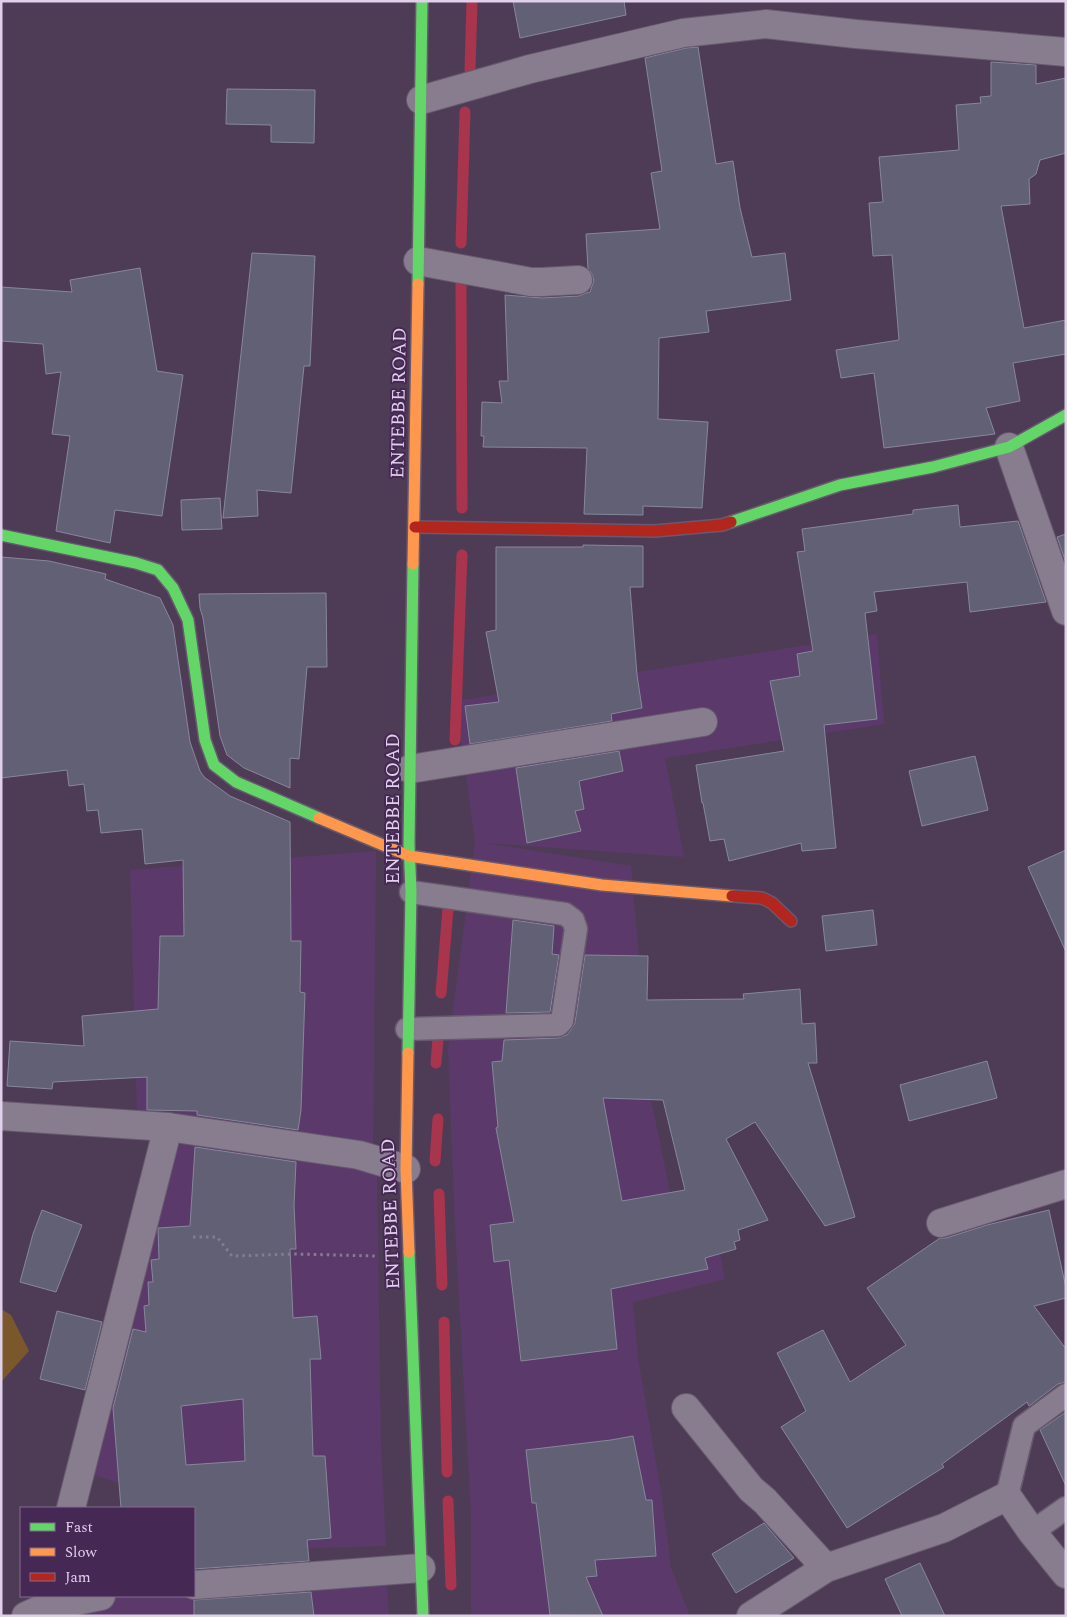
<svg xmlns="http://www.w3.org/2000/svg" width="1067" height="1617" font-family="Spectral,serif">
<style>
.built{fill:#5b3a6b}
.green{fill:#7a582c}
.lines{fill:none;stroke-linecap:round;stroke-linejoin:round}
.stream{stroke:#a8344d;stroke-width:11}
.building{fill:#616075;stroke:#87879c;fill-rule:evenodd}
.lane-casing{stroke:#68596e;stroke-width:25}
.street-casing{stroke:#68596e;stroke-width:30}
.fast-casing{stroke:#68596e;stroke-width:14}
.slow-casing{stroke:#68596e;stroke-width:14}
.jam-casing{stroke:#68596e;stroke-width:14}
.path{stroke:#867c8c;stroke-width:3;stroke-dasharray:2.5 4;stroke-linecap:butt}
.lane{stroke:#887d8e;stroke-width:22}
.street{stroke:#887d8e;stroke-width:28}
.fast{stroke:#63d668;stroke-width:11}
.slow{stroke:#ff974d;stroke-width:11}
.jam{stroke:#b3261e;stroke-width:11}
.labels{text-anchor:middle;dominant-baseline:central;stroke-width:4;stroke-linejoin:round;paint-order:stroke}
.street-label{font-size:19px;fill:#e1d0eb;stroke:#462855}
</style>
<rect width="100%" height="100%" fill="#4e3c56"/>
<g class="built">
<path d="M877 634 884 724 665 758 684 857 485 843 631 866 651 1099 670 1192 700 1190 720 1254 725 1279 633 1302 638 1358 661 1492 671 1568 690 1616H471V1515L455 1226 448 1048 475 842 456 701Z"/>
<path d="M376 851 373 1146 137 1112 130 870Z"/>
<path d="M177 1136 377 1169 381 1448 386 1546 219 1551 213 1481 138 1489 88 1473Z"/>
<path d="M385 1565 389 1616H53L71 1596H194Z"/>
</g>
<path class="green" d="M1 1309 11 1315 29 1351 1 1382Z"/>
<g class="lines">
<g class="stream">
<path d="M470 70 472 1"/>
<path d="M461 243 465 112"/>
<path d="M461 284 462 508"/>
<path d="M455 740 462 555"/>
<path d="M441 993 449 897"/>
<path d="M436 1063 439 1026"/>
<path d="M435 1161 438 1119"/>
<path d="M439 1194 442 1285"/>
<path d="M444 1322 447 1472"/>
<path d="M448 1501 451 1585"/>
</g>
</g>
<g class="building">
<path d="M513 1H624L626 15 520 38Z"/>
<path d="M698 47 716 164 733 161 740 208 752 257 785 253 791 300 706 311 709 332 659 338 658 419 708 422 702 508 643 506V515L584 514 587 448 483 447 484 436H481L482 402 502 403 499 381H508L505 295 542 298 579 296 586 293 590 292 594 280 591 272 588 269 586 234 660 229 651 173 662 171 645 58 686 48Z"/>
<path d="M991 62 1036 65V84L1066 78V153L1040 160 1036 174 1029 179 1030 204 1001 206 1024 328 1066 320V354L1013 363 1020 401 986 408 995 434 884 448 874 373 841 378 836 350 899 340 892 255 873 256 869 203 883 202 879 157 959 150 956 105 981 103 980 97 991 96Z"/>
<path d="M227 89 315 90 314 143 271 142V125L226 124Z"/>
<path d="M252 253 315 256 310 366H304L291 493 257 490 258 516 223 518Z"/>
<path d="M140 268 157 371 183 375 162 516 115 510 110 543 56 531 70 436 52 434 61 372 46 374 43 344 1 341V287L72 292 70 280Z"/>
<path d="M220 498 222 529 182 530 181 500Z"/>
<path d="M958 505 960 527 1018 521 1046 602 970 612 967 582 874 592 877 611 865 613 877 719 824 725 836 848 802 851 801 843 729 861 724 839 710 841 703 803H702L696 765 784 751 770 681 800 676 797 654 813 651 797 552 805 551 802 529 913 514V510Z"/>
<path d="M1066 534V563L1057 537Z"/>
<path d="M583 545 643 546V587H630L637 675 642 708 611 714 612 721 470 744 465 706 499 702 486 632 496 630V547H583Z"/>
<path d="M1 557 49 561 106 574 105 579 160 598 173 625 190 742 200 771 204 777 230 796 290 822 291 941H301L300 992 305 993 301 1110 298 1130 197 1115V1111L147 1110V1077L53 1082 52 1089 7 1086 10 1041 84 1046 82 1016 158 1009 160 936H184L183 860 145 864 142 829 101 833 98 810 87 811 84 784 69 786 67 770 1 778Z"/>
<path d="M326 593 327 667H307L299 759 290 758V788L244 768 227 755 220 736 203 618 200 608 199 594Z"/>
<path d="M619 751 623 771 579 781 584 809 575 811 581 831 527 843 516 768Z"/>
<path d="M975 756 988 810 922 826 909 771Z"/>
<path d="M1066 850V952L1028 867Z"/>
<path d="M873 910 877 945 826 951 822 916Z"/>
<path d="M513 920 554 926 552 954 559 955 550 1012 506 1013Z"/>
<path d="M585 955 648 956 647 1000 744 999 743 994 800 989 802 1024 815 1023 817 1063H808L855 1217 825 1226 755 1122 726 1139 768 1220 738 1230 740 1240 734 1242 736 1249 705 1258 708 1269 611 1289 617 1349 521 1361 509 1260 494 1262 490 1225 514 1222 496 1128 498 1127 492 1062 502 1061 504 1040 558 1038 567 1035 571 1030 575 1023ZM603 1098 663 1100 685 1190 622 1201Z"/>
<path d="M987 1061 997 1098 909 1121 900 1085Z"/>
<path d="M195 1147 296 1162 294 1205 296 1249H290L293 1318 317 1316 321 1359H310L313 1456H325L331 1538 307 1540 309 1561 194 1569V1508H121L113 1408 133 1329 146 1332 144 1306 149 1305 148 1282H153L151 1260 159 1259 158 1228 190 1226ZM243 1399 245 1461 186 1465 181 1406Z"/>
<path d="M42 1210 82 1225 56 1292 20 1282 33 1234Z"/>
<path d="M1049 1210 1066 1288V1298L1034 1306 1066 1349V1382L1058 1384 1029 1406 1027 1402 942 1464 944 1467 847 1528 781 1427 806 1411 777 1353 823 1330 850 1382 906 1345 867 1288 940 1238H946L987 1225Z"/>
<path d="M57 1311 102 1322 85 1390 40 1379Z"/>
<path d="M1066 1412V1486L1040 1430Z"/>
<path d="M633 1436 646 1500H652L656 1556 595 1560 597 1576 586 1577 603 1616 550 1615 536 1503H532L526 1450 611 1440Z"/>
<path d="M764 1523 794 1558 736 1593 712 1554Z"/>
<path d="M920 1563 945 1616H902L885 1579Z"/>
<path d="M311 1592 314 1616H194V1600Z"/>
</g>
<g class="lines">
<g class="lane-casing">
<g id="lane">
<path d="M407 1029 558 1025 562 1021 576 929 573 920 565 914 411 892"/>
<path d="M1007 1496 1024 1426 1066 1395"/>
<path d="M1032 1532 1066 1508"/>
</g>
</g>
<g class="street-casing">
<g id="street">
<path d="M421 100 530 69 683 33 766 24 856 34 1066 52"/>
<path d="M418 261 531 282H542L578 280"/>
<path d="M1009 447 1066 611"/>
<path d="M410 769 703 722"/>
<path d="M1 1116 168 1127 359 1155 406 1169"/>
<path d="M941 1223 1066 1184"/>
<path d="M686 1408 751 1489 765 1501 826 1568"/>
<path d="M71 1508 168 1127"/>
<path d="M194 1585 421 1568"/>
<path d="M26 1616 46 1607 101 1596"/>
<path d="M751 1616 826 1568 944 1528 1007 1496 1032 1532 1066 1574"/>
</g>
</g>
<g class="fast-casing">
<g id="fast">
<path d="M418 284 422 1"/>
<path d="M731 522 840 485 933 467 1009 447 1066 415"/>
<path d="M1 535 136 563 158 570 173 588 188 620 205 740 214 765 236 782 319 818"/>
<path d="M408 1053 411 892 409 844 413 564"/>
<path d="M409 1252 423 1616"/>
</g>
</g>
<g class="slow-casing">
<g id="slow">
<path d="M413 564 418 284"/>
<path d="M319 818 409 856 602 885 732 896"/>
<path d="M408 1053 406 1169 409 1252"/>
</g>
</g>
<g class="jam-casing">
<g id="jam">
<path d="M415 527 655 531 722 525 731 522"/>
<path d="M732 896 762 898 772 903 791 921"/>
</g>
</g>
<path class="path" d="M193 1237H217L232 1256 295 1254 376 1256"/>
<use href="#lane" class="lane"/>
<use href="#street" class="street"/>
<use href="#fast" class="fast"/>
<use href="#slow" class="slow"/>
<use href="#jam" class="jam"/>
</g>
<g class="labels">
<g class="street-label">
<text transform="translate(399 403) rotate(-89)">ENTEBBE ROAD</text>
<text transform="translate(393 809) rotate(-90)">ENTEBBE ROAD</text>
<text transform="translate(391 1214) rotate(-92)">ENTEBBE ROAD</text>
</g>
</g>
<rect width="1067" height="1617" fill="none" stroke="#e1d0eb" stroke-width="5"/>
<rect x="20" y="1507" width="175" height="90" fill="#462855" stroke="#846b91"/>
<rect x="30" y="1523" width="25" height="8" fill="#63d668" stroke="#846b91"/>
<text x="65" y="1532" font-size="15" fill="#e1d0eb">Fast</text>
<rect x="30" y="1548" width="25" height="8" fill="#ff974d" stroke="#846b91"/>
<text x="65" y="1557" font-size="15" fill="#e1d0eb">Slow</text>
<rect x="30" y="1573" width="25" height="8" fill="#b3261e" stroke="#846b91"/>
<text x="65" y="1582" font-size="15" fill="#e1d0eb">Jam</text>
</svg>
